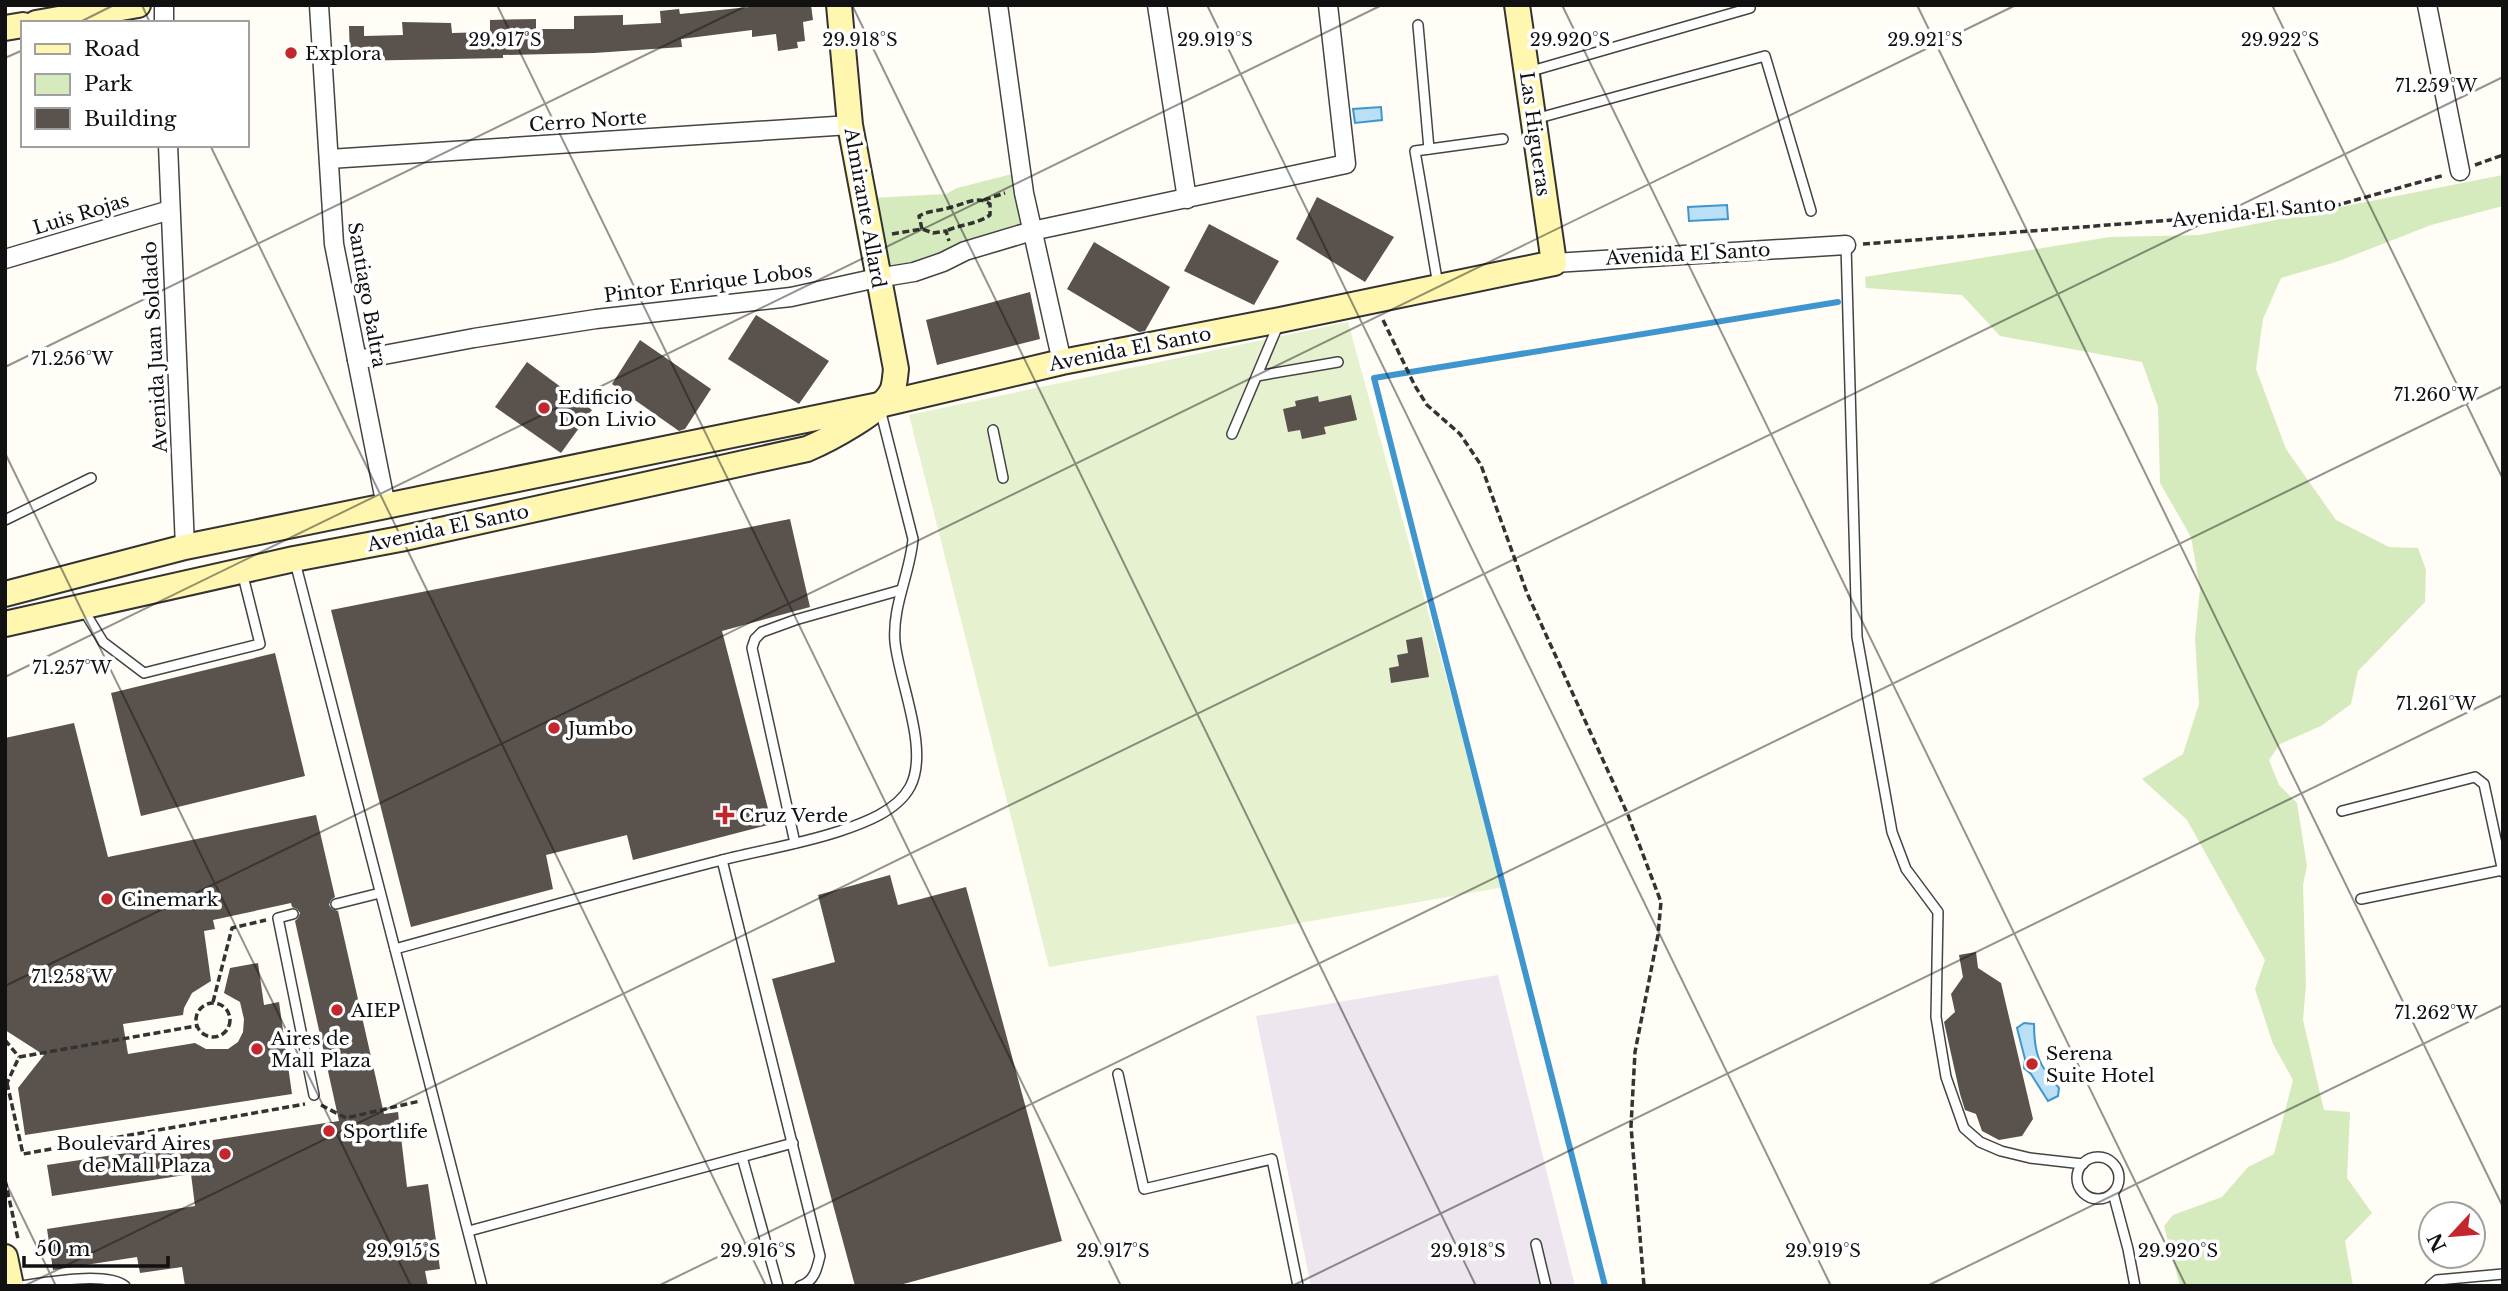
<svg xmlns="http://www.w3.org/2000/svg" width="2508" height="1291" font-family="'Libre Baskerville',serif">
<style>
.industrial{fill:#eee6ef}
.green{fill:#d5ebbd}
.pitch{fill:#e6f2cf}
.water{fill:#b9e0f7;stroke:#3f96cf;stroke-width:2}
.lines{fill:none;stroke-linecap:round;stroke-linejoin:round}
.stream{stroke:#3f96cf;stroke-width:6}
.building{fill:#5a524d}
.lane-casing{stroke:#444;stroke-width:12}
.street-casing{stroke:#444;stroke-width:21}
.secondary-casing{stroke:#333;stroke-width:28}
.path{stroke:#333;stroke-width:3.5;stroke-dasharray:7 3.5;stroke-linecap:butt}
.lane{stroke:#fff;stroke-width:9}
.street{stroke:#fff;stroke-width:18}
.secondary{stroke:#fff6b0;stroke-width:24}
.ticks{fill:none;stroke:#111;stroke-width:2;stroke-opacity:0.45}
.poi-dot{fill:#c4262e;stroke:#fff;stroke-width:2.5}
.labels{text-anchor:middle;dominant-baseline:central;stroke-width:7;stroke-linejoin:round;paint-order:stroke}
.poi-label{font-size:19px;fill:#111;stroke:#fff;text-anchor:start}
.street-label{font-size:19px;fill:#111;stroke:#fff}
.ticks-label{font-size:18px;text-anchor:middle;fill:#111;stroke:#fff;stroke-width:7;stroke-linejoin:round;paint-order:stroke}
</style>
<rect width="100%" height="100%" fill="#fffdf5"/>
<path class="industrial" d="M1498 975 1575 1286H1311L1256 1016Z"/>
<g class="green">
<path d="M1016 173 1027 222 1021 231 921 263 888 267 871 198 946 194 957 188Z"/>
<path d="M2503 175V206L2431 225 2339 261 2281 278 2263 319 2256 369 2286 449 2336 520 2389 547 2418 548 2426 570 2425 602 2358 671 2351 704 2321 726 2280 744 2269 760 2279 785 2297 803 2307 866 2303 885 2306 985 2303 1020 2324 1110 2350 1112 2347 1178 2372 1213 2345 1241 2353 1286H2180L2164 1226 2173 1215 2222 1197 2248 1167 2274 1154 2293 1080 2273 1044 2255 989 2265 960 2187 820 2142 779 2183 754 2199 704 2195 638 2200 589 2191 537 2160 483 2158 407 2142 362 2000 336 1962 295 1866 288 1865 277 2110 237 2199 235Z"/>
</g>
<path class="pitch" d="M1348 322 1504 887 1049 967 909 415Z"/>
<g class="water">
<path d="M1381 107 1382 120 1355 123 1353 109Z"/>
<path d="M1727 205 1728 219 1689 221 1688 207Z"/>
<path d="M2024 1023 2034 1024C2034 1054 2039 1066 2059 1088L2058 1096 2048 1101 2031 1074 2024 1068 2025 1059 2017 1028Z"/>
</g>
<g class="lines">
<path class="stream" d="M1605 1286 1374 378 1838 302"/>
</g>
<g class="building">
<path d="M769 5H811L813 20 803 22 805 41 797 42 798 48 778 51 776 34 752 37V30L681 39 682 47 594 53 503 55V58L350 61 349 26H364V36L403 35 402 22 451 23 452 33 490 32V20L536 19V29H574V16L623 15V25L661 23 660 11 679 9 680 14Z"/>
<path d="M1317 197 1394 237 1365 282 1296 239Z"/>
<path d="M1209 224 1279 261 1254 305 1184 271Z"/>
<path d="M1094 242 1170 287 1145 331 1139 332 1067 289Z"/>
<path d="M1030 292 1040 339 937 365 926 320Z"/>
<path d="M756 315 829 361 799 404 728 359Z"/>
<path d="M640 340 711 389 685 429 679 431 612 384Z"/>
<path d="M527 362 592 410 561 453 495 407Z"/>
<path d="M1351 395 1357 420 1324 427 1326 434 1302 439 1300 430 1288 432 1283 409 1296 406 1295 401 1318 396 1319 402Z"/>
<path d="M790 519 810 607 722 631 772 824 633 860 627 835 546 855 553 889 411 927 331 610Z"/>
<path d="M1422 637 1429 677 1391 683 1389 668 1399 666 1397 655 1408 653 1406 640Z"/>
<path d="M275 653 305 776 141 816 111 693Z"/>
<path d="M74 723 108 857 316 815 335 897 331 900 329 905 332 909 338 911 384 1114 398 1112 407 1187 428 1184 440 1269 425 1271 428 1286H185L182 1267 140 1273 137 1257 53 1270 47 1229 195 1206 191 1174 52 1196 47 1165 339 1121 295 921 298 918 300 913 297 909 292 907 291 903 213 920 215 929 204 931 211 981 192 993 184 1008 183 1015 123 1024 128 1054 195 1043 206 1049H228L238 1042 243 1032 244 1019 240 1002 224 993 230 968 258 963 264 1005 279 1002 292 1094 25 1135 18 1088 44 1055 5 1030V738Z"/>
<path d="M890 875 898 905 966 887 1062 1241 896 1286H855L772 979 835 962 818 895Z"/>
<path d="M1976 952 1978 968 2001 983 2033 1119 2022 1136 1999 1140 1982 1131 1976 1114 1965 1110 1960 1094 1944 1022 1955 1012 1951 994 1963 977 1959 955Z"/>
</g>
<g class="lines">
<g class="lane-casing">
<g id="lane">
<path d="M1418 25 1429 149"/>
<path d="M1528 72 1750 8"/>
<path d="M1535 119 1765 56 1811 211"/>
<path d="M1846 245 1857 637 1892 832 1906 869 1938 912 1936 1017 1946 1077 1964 1128 1980 1142 2001 1151 2030 1158 2083 1164"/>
<path d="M1438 285 1415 151 1503 139"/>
<path d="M1257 376 1338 362"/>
<path d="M993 430 1003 478"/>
<path d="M1232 434 1279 323"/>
<path d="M5 520 91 478"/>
<path d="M295 562 482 1286"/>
<path d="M83 609 103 642 144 673 260 644 242 572"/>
<path d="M2342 811 2475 777 2484 784 2503 872"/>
<path d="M795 843 752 648 755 639 762 632 795 620 901 590"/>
<path d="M722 860 820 1256C817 1269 814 1282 800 1286"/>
<path d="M2361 899 2502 870"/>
<path d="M336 904 380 893"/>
<path d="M293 914 278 918 314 1095"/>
<path d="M395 949C504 919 612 888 722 860 761 850 801 844 840 831 864 823 897 811 910 787 930 750 899 682 895 642 892 606 910 574 913 539L880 409"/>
<path d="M1118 1074 1144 1189 1272 1159 1298 1286"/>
<path d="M742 1157 778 1286"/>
<circle cx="2098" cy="1178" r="21"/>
<path d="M2113 1193 2128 1249 2135 1286"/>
<path d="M469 1231 793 1143"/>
<path d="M1536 1244 1546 1286"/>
<path d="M19 1286C44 1283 106 1271 125 1286"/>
<path d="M2430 1286 2437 1280 2503 1274"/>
</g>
</g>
<g class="street-casing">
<g id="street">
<path d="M164 5V23"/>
<path d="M319 5 334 244 386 506"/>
<path d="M998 5 1024 193 1062 362"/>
<path d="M1157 5 1187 199"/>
<path d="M2427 5 2460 171"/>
<path d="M168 145 185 547"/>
<path d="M329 159 850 125"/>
<path d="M5 259 170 210"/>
<path d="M1554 263 1846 245"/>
<path d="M357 360 474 338 596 319 791 297 877 278 914 272 943 262 965 251 1032 231 1346 164 1328 5"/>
</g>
</g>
<g class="secondary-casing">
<g id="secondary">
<path d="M36 23 138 5"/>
<path d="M5 28 23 25"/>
<path d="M5 594 185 547 879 405 1062 362 1280 320 1554 263 1517 5"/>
<path d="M5 624 294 559 400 539 807 449C828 440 883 411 892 391 895 385 895 376 896 369L850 125 839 5"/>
<path d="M5 1257 11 1286"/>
</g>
</g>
<g class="path">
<path d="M2475 165 2503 155"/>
<path d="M984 200 1005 193"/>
<path d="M922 229 919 216C930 210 940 211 952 207 965 204 977 195 990 204V215C975 225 961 224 946 231"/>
<path d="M892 234 922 229 933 233 946 231 949 241"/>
<path d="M1863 244 2327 208 2445 175"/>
<path d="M1383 320 1415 386 1427 405 1460 434 1481 465 1527 593 1628 815 1661 902 1658 935 1635 1052 1631 1126 1644 1286"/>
<path d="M213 1002 232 928 266 920"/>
<circle cx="213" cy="1020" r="17"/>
<path d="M5 1040 19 1057"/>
<path d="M5 1081 7 1083 19 1057 196 1026"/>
<path d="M7 1083 23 1154 305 1104"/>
<path d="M321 1105 346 1118 420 1101"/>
<path d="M5 1180 18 1239"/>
</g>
<use href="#lane" class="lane"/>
<use href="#street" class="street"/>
<use href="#secondary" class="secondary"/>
</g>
<path class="ticks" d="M142 5 150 23M497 5 1121 1286M852 5 1476 1286M1207 5 1831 1286M1562 5 2186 1286M1917 5 2503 1207M2272 5 2503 479M78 23 114 5M5 58 23 50M210 145 766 1286M5 367 748 5M5 453 411 1286M5 677 1382 5M5 986 2016 5M5 1181 56 1286M24 1286 2503 77M658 1286 2503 386M1292 1286 2503 695M1927 1286 2503 1005"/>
<g class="poi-dot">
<circle cx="291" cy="53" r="7"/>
<circle cx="544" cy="408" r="7"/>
<circle cx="554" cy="728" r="7"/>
<path d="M721.5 804.5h7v7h7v7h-7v7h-7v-7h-7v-7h7z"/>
<circle cx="107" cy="899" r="7"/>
<circle cx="337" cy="1010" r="7"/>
<circle cx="257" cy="1049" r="7"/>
<circle cx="2032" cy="1064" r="7"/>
<circle cx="329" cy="1131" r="7"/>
<circle cx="225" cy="1154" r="7"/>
</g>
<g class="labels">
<g class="poi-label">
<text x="305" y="53">Explora</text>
<text x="558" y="397">Edificio<tspan x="558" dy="22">Don Livio</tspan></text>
<text x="568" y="728">Jumbo</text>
<text x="739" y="815">Cruz Verde</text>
<text x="121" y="899">Cinemark</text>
<text x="351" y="1010">AIEP</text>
<text x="271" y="1038">Aires de<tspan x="271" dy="22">Mall Plaza</tspan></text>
<text x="2046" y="1053">Serena<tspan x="2046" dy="22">Suite Hotel</tspan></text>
<text x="343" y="1131">Sportlife</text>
<text x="211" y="1143" text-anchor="end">Boulevard Aires<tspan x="211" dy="22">de Mall Plaza</tspan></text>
</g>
<g class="street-label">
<text transform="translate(588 121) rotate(-4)">Cerro Norte</text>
<text transform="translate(1535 134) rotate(82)">Las Higueras</text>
<text transform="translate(865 208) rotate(80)">Almirante Allard</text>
<text transform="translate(2254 212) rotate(-6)">Avenida El Santo</text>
<text transform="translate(81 214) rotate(-17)">Luis Rojas</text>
<text transform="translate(1688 254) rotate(-3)">Avenida El Santo</text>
<text transform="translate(708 283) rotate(-7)">Pintor Enrique Lobos</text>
<text transform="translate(367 295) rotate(80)">Santiago Baltra</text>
<text transform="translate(155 347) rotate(-93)">Avenida Juan Soldado</text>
<text transform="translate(1130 349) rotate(-11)">Avenida El Santo</text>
<text transform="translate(448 528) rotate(-12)">Avenida El Santo</text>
</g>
</g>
<g class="ticks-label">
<text x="505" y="46">29.917°S</text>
<text x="860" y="46">29.918°S</text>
<text x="1215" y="46">29.919°S</text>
<text x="1570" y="46">29.920°S</text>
<text x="1925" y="46">29.921°S</text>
<text x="2280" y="46">29.922°S</text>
<text x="2436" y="92">71.259°W</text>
<text x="72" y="365">71.256°W</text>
<text x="2436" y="401">71.260°W</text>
<text x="72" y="674">71.257°W</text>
<text x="2436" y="710">71.261°W</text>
<text x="72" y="983">71.258°W</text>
<text x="2436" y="1019">71.262°W</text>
<text x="403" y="1257">29.915°S</text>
<text x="758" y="1257">29.916°S</text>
<text x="1113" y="1257">29.917°S</text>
<text x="1468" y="1257">29.918°S</text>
<text x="1823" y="1257">29.919°S</text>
<text x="2178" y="1257">29.920°S</text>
</g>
<rect width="2508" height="1291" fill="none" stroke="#111111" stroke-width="14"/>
<rect x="21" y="21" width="228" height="126" fill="#ffffff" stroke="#a0a0a0" stroke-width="2"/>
<rect x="35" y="44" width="35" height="10" fill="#fff6b0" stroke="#a0a0a0" stroke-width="2"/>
<text x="84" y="56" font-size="21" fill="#111111">Road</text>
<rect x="35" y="74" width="35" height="21" fill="#d5ebbd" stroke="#a0a0a0" stroke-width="2"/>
<text x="84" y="91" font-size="21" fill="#111111">Park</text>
<rect x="35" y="108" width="35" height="21" fill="#5a524d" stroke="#a0a0a0" stroke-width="2"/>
<text x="84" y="126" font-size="21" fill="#111111">Building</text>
<g transform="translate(2452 1235) rotate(244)"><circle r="33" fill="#ffffff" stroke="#a0a0a0" stroke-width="2"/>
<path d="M0-5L12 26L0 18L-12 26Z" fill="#c4262e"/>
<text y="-10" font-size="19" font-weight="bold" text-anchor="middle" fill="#111111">N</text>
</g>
<path d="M24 1256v10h144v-10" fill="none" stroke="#111111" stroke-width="3.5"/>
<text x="35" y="1256" font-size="21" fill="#111111" stroke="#ffffff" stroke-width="5" paint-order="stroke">50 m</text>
</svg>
